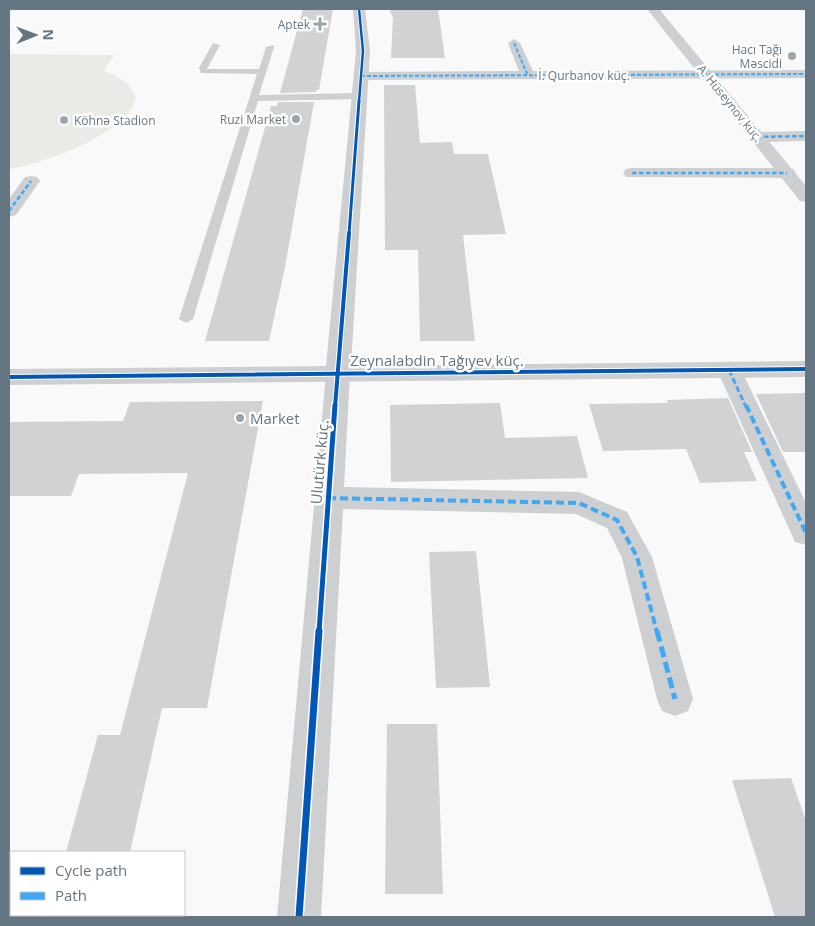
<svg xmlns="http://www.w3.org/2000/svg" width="815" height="926" font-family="'Open Sans',sans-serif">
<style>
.green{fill:#e8ebe6}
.building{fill:#d0d2d3}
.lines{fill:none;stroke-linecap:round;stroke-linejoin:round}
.service{fill:#cecfd0;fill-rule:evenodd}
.minor{fill:#cecfd0;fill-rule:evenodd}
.tertiary{fill:#cecfd0;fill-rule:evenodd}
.quiet-far4{stroke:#3fa9f5;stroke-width:2;stroke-dasharray:4 2;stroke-linecap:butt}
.quiet-far3{stroke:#3fa9f5;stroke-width:2.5;stroke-dasharray:4.5 2.5;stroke-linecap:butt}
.quiet-far2{stroke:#3fa9f5;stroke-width:3;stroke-dasharray:6 3;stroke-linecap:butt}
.quiet-far1{stroke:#3fa9f5;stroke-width:4;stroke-dasharray:8 4;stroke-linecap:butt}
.quiet{stroke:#3fa9f5;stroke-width:5;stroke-dasharray:11 5;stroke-linecap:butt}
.cycleway-far4-casing{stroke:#fff;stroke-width:4}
.cycleway-far3-casing{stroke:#fff;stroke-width:5}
.cycleway-far2-casing{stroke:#fff;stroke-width:6}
.cycleway-far1-casing{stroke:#fff;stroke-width:8}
.cycleway-casing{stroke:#fff;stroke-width:10}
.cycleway-far4{stroke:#0057b8;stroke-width:2.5}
.cycleway-far3{stroke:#0057b8;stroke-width:3}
.cycleway-far2{stroke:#0057b8;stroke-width:4}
.cycleway-far1{stroke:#0057b8;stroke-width:5}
.cycleway{stroke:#0057b8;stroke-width:7}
.poi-dot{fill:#99a4ac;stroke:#fff;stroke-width:2}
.labels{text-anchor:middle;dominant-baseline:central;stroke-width:5;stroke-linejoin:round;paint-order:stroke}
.far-poi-label{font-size:12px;fill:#657683;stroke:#fff;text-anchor:end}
.far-street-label{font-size:12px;fill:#657683;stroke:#fff}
.street-label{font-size:15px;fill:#657683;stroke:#fff}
.poi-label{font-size:15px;fill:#657683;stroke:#fff;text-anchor:start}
</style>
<rect width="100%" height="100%" fill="#f9f9f9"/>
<path class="green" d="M9 54 114 55 104 70 127 83 136 96C134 101 133 107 130 111 108 140 44 163 9 169Z"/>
<g class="building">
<path d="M303 9H333L319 90H316V92L280 93Z"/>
<path d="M389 9H438L445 58H391L393 18Z"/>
<path d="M384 85H415L420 143 452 142 454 154H488L506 234 463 235 475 341H420L418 250H385Z"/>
<path d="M278 102H314L285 267 269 341H205L271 106H277Z"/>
<path d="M806 393V452H783L756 394Z"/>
<path d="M728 398 752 452H744L757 481 700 483 686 449 603 451 589 404 668 403 667 400Z"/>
<path d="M263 401 207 708H162L130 852H66L98 735H120L188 473 79 474 71 496H9V422L123 421 130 402Z"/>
<path d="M500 403 505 438 577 436 588 478 391 482 390 405Z"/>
<path d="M476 551 490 687 436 688 429 552Z"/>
<path d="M387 724H437L443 894H385Z"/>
<path d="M791 778 806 821V917H775L732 780Z"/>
</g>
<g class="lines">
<path class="service" d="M213 43 220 45 207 69H259L266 47 273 45 274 47 259 95 360 93 364 96 360 99 258 101 193 319 186 323 179 319 257 74 201 73 199 68Z"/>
<g class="minor">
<path d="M514 39 520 43 533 71 806 70V78L361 80 356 79 354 76 356 73 361 72 519 71 508 43Z"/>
<path d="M806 131V141L757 142 751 140 749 137 751 134 757 132Z"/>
<path d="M632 168H787L793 169 796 173 793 177 787 178 626 177 623 173 626 169Z"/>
<path d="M31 176 37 177 40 181 16 215 9 217V199L25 177Z"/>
<path d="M729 362 738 364 741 370 806 503V545L795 542 791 533 717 370 720 364Z"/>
<path d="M338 365 347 367 350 373 344 487 579 492 627 512 652 557 693 699 688 711 675 716 662 711 657 699 622 558 607 528 576 514 343 509 321 917H277L326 373 329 367Z"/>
</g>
<g class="tertiary">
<path d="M353 9H365L370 51 351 366 806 361V377L9 385V369L326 366 356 51Z"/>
<path d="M647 9H659L806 186V202L800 201Z"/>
</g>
<g class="quiet-far4">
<path d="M514 43 528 76"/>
<path d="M361 76 806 74"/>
</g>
<g class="quiet-far3">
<path d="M757 137 806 136"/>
<path d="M632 173H787"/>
<path d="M9 211 31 181"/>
</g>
<path class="quiet-far2" d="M729 370 746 407"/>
<g class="quiet-far1">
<path d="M746 405 806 533"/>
<path d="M328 498 579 503 617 520 637 557 657 632"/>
</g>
<path class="quiet" d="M657 631 675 699"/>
<g class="cycleway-far4-casing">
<path id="cycleway-far4" d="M359 9 363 51 359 102"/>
</g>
<g class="cycleway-far3-casing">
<path id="cycleway-far3" d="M349 234 359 101"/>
</g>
<g class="cycleway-far2-casing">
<g id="cycleway-far2">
<path d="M9 377 806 369"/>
<path d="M335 407 349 233"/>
</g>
</g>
<g class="cycleway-far1-casing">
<path id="cycleway-far1" d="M319 632 335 405"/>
</g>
<g class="cycleway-casing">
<path id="cycleway" d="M299 917 319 631"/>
</g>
<use href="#cycleway-far4" class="cycleway-far4"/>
<use href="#cycleway-far3" class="cycleway-far3"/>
<use href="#cycleway-far2" class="cycleway-far2"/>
<use href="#cycleway-far1" class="cycleway-far1"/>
<use href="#cycleway" class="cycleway"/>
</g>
<g class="poi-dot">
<path d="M317.5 16.5h5v5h5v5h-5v5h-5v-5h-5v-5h5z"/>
<circle cx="792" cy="56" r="5"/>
<circle cx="296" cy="119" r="5"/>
<circle cx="64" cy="120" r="5"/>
<circle cx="240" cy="418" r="5"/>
</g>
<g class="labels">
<g class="far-poi-label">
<text x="310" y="24">Aptek</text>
<text x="782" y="49">Hacı Tağı<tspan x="782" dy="14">Məscidi</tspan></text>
<text x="286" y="119">Ruzi Market</text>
<text x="74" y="120" text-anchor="start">Köhnə Stadion</text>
</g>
<g class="far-street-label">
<text x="584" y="75">İ. Qurbanov küç.</text>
<text transform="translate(730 103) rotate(51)">A. Hüseynov küç.</text>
</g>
<g class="street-label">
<text x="437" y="360">Zeynalabdin Tağıyev küç.</text>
<text transform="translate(319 462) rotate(-85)">Ulutürk küç.</text>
</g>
<g class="poi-label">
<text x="250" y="418">Market</text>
</g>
</g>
<rect width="815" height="926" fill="none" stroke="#657683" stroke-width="20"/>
<rect x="10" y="851" width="175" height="65" fill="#ffffff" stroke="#c1c8cd"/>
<rect x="20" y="867" width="25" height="8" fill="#0057b8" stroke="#c1c8cd"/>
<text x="55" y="876" font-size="15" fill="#657683">Cycle path</text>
<rect x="20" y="892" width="25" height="8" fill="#3fa9f5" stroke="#c1c8cd"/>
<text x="55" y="901" font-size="15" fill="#657683">Path</text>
<g transform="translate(35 35) rotate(89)" stroke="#ffffff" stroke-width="4" paint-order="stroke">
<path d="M0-4L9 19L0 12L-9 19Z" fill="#657683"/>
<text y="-8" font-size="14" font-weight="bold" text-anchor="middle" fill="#657683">N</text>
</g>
</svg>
